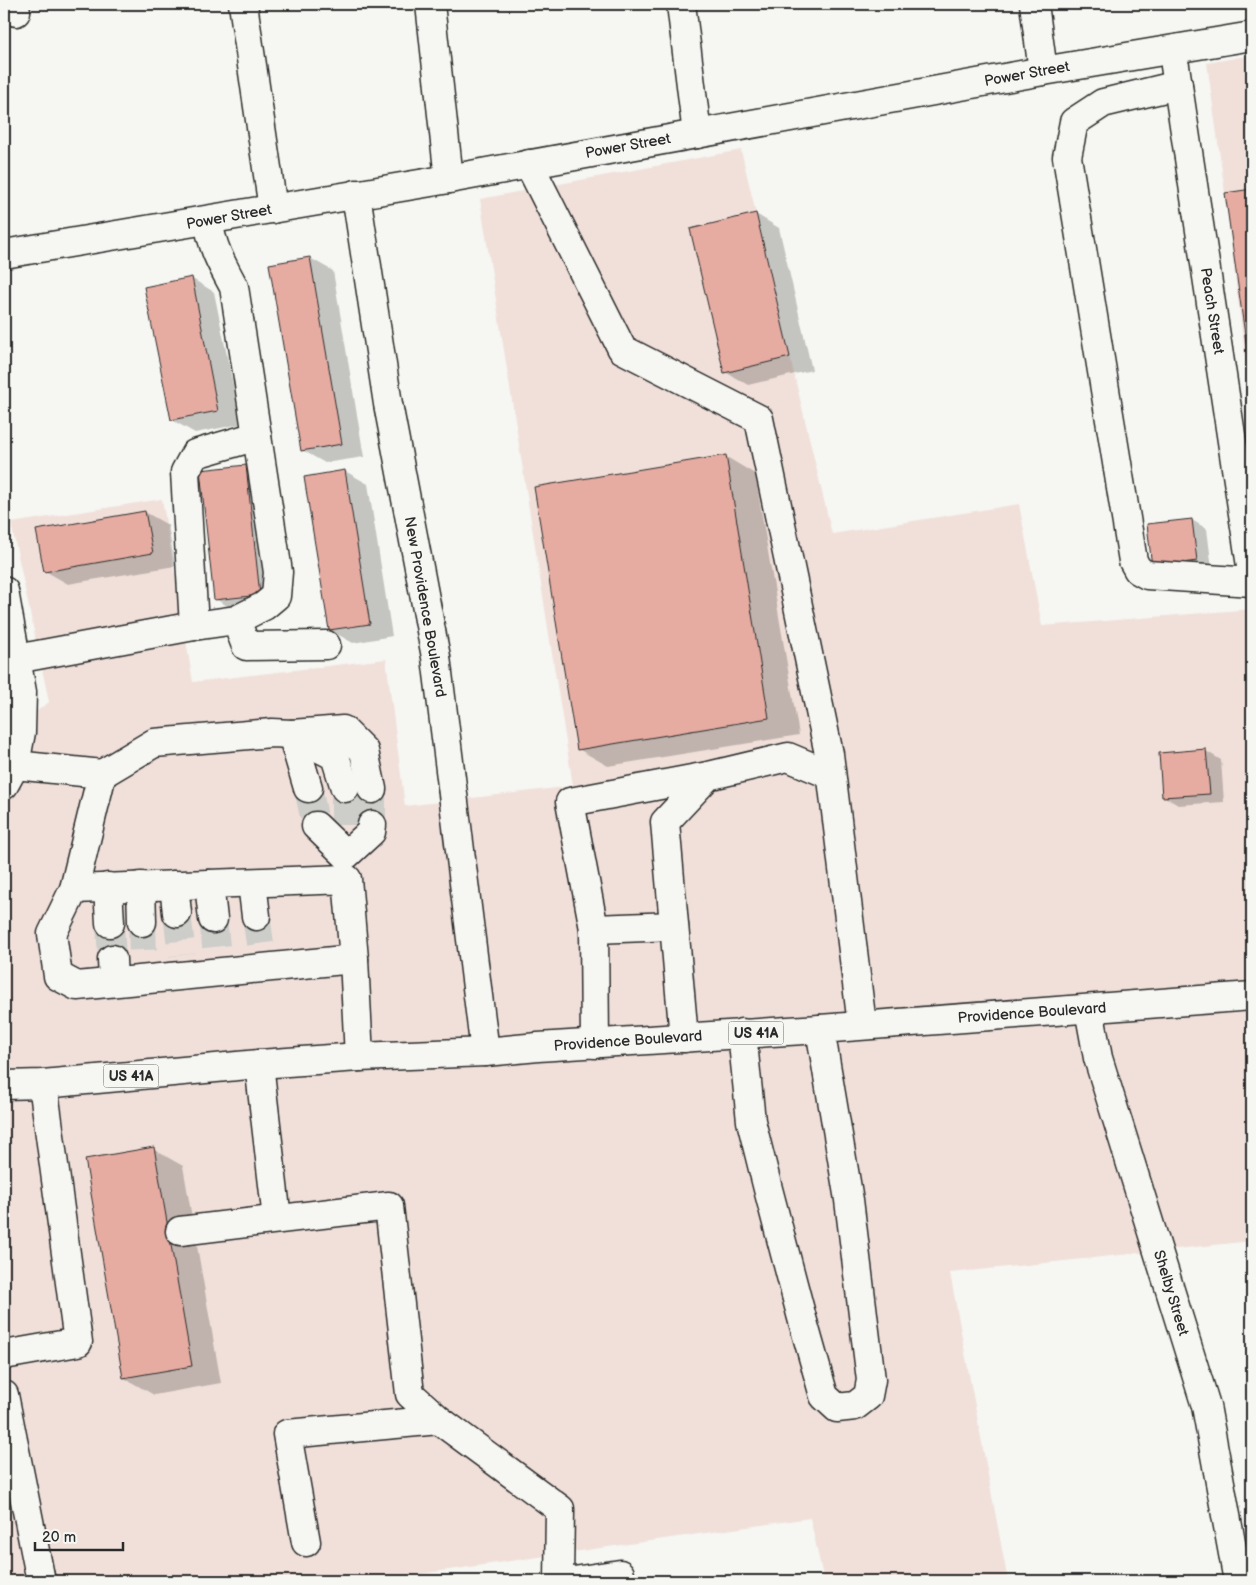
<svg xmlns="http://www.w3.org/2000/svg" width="1256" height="1585" font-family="'Balsamiq Sans',sans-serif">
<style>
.built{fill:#f1e0da}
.shadow{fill:#0003}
.building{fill:#e6aca2;stroke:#2b2b2b}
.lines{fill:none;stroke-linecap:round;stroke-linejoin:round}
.minor-tunnel{stroke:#cdcdca;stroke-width:28;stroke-dasharray:28 14;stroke-linecap:butt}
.minor-casing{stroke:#2b2b2b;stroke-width:31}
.major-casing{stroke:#2b2b2b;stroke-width:31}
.highway-casing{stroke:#2b2b2b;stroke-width:31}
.minor{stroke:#f6f6f2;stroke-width:28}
.major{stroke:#f6f6f2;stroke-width:28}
.highway{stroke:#f6f6f2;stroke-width:28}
.labels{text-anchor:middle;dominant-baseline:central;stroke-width:4;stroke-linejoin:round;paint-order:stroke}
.shield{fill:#f6f6f2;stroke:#686867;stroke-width:1}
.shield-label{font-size:14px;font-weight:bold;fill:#2b2b2b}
.street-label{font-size:15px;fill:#2b2b2b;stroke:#f6f6f2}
</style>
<rect width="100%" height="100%" fill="#f6f6f2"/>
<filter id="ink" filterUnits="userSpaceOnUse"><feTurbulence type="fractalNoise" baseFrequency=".02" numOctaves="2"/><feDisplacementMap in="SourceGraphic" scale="10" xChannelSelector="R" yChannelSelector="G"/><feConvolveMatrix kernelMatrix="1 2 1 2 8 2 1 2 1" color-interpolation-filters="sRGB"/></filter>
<g filter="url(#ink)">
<g class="built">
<path d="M1252 55V414L1225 193 1207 63Z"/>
<path d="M741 150 832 534 1019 504 1042 626 1252 609V1241L950 1273 1008 1581H824L810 1518 372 1581H4V736L49 702 11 523 162 499 193 682 386 659 405 806 573 786 480 199Z"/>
</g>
<g class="shadow">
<path d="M1252 190V376L1226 194Z"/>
<path d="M756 214 779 228 812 370 748 385 725 372Z"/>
<path d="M310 258 333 271 364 457 325 463 302 450Z"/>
<path d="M191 278 214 292 241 424 195 433 172 420Z"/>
<path d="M725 456 755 474 799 735 608 766 578 749Z"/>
<path d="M246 467 269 480 282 608 238 612 215 599Z"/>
<path d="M345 471 368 484 392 636 353 643 330 630Z"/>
<path d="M145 512 168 525 175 566 68 584 45 571Z"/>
<path d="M1192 520 1207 529 1212 569 1168 575Z"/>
<path d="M1206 751 1221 760 1224 802 1178 805 1163 796Z"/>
<path d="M153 1149 183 1166 221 1383 154 1395 124 1378Z"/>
</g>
<g class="building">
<path d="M1252 189V385L1225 193Z"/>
<path d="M756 213 790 357 724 373 690 229Z"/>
<path d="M310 257 342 444 301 451 269 264Z"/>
<path d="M192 277 218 411 171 420 144 287Z"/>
<path d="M726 455 769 718 577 750 534 487Z"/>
<path d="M246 465 260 595 214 600 200 470Z"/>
<path d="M345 470 370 624 329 630 304 477Z"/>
<path d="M145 511 153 553 44 572 36 530Z"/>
<path d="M1192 519 1197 561 1152 567 1147 524Z"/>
<path d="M1206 749 1210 794 1162 797 1159 753Z"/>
<path d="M154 1147 192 1366 123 1378 85 1159Z"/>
</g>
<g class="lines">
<g class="minor-tunnel">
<path d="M308 788 316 826"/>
<path d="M345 825V788"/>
<path d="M372 825V789"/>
<path d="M177 913 182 955"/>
<path d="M256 916 261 950"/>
<path d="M213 919 217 955"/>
<path d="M142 922 143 958"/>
<path d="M110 923 112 959"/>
</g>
<g class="minor-casing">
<g id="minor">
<path d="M15 4 16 12"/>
<path d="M243 4 273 209"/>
<path d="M430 4 449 179"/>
<path d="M681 4 697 134"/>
<path d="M1034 4 1043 71"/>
<path d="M1175 66 1252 573"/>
<path d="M1178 85 1103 103 1074 122 1067 157 1133 561 1138 570 1147 575 1252 582"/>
<path d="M529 164 622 349 759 419 829 754 862 1025"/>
<path d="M356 194 388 404 436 657 485 1052"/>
<path d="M4 254 449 179 1043 71 1252 36"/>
<path d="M4 591 22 692 21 732 15 765 4 785"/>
<path d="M236 620 246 646 326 645"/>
<path d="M194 626 185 472 195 454 257 436"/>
<path d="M16 659 194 626 236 620 264 606 276 596 278 572 234 287C221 263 212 247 208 220"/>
<path d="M15 765 102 774 74 889 347 879 354 959 359 1057"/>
<path d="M102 774 154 743 272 733 292 734 335 756 345 788"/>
<path d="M308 788 292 734 343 730 364 751 372 789"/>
<path d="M316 826 346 855 371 832 372 825"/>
<path d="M252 883 256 916"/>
<path d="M209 884 213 919"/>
<path d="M174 885 177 913"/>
<path d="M141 886 142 922"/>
<path d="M108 887 110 923"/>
<path d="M74 889 52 934 58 976 77 986 354 959"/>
<path d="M594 929 674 926"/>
<path d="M112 959 113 982"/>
<path d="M1089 1009 1098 1058 1206 1406 1238 1581"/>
<path d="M742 1033 751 1121 768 1189 802 1318 824 1396 837 1408 855 1406 868 1396 871 1380 849 1200 820 1029"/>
<path d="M684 1038 665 822 708 776 788 757 831 775"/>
<path d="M595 1044 594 929 570 802 708 776"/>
<path d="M259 1064 277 1219"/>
<path d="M180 1231 389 1206 410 1394 439 1420"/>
<path d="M4 1355 78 1342 43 1084"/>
<path d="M306 1542 287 1434 439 1420 560 1509 559 1581"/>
<path d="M574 1581 620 1574 622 1581"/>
</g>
</g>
<g class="major-casing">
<path id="major" d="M4 1395 41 1581"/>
</g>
<g class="highway-casing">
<path id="highway" d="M4 1085 43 1084 259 1064 359 1057 485 1052 538 1047 820 1029 1252 996"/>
</g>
<use href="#minor" class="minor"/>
<use href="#major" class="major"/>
<use href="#highway" class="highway"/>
</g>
</g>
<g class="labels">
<g class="shield">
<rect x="728.5" y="1021.5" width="55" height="23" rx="4"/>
<rect x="103.5" y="1064.5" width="55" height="23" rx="4"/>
</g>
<g class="shield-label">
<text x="756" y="1033">US 41A</text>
<text x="131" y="1076">US 41A</text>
</g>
<g class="street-label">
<text transform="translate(1027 74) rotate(-10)">Power Street</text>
<text transform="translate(628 146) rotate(-10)">Power Street</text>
<text transform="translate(229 217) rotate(-10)">Power Street</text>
<text transform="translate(1212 311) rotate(81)">Peach Street</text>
<text transform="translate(425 607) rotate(80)">New Providence Boulevard</text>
<text transform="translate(1032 1013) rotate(-4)">Providence Boulevard</text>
<text transform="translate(628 1041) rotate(-4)">Providence Boulevard</text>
<text transform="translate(1171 1293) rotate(73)">Shelby Street</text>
</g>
</g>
<rect width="1256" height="1585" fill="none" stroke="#f6f6f2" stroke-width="20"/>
<rect x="10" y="10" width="1236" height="1565" fill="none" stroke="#2b2b2b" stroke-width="2" filter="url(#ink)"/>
<path d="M35 1542v8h88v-8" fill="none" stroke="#2b2b2b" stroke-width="2.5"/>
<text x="42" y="1542" font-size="15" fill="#2b2b2b" stroke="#f6f6f2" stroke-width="4" paint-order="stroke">20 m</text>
</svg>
